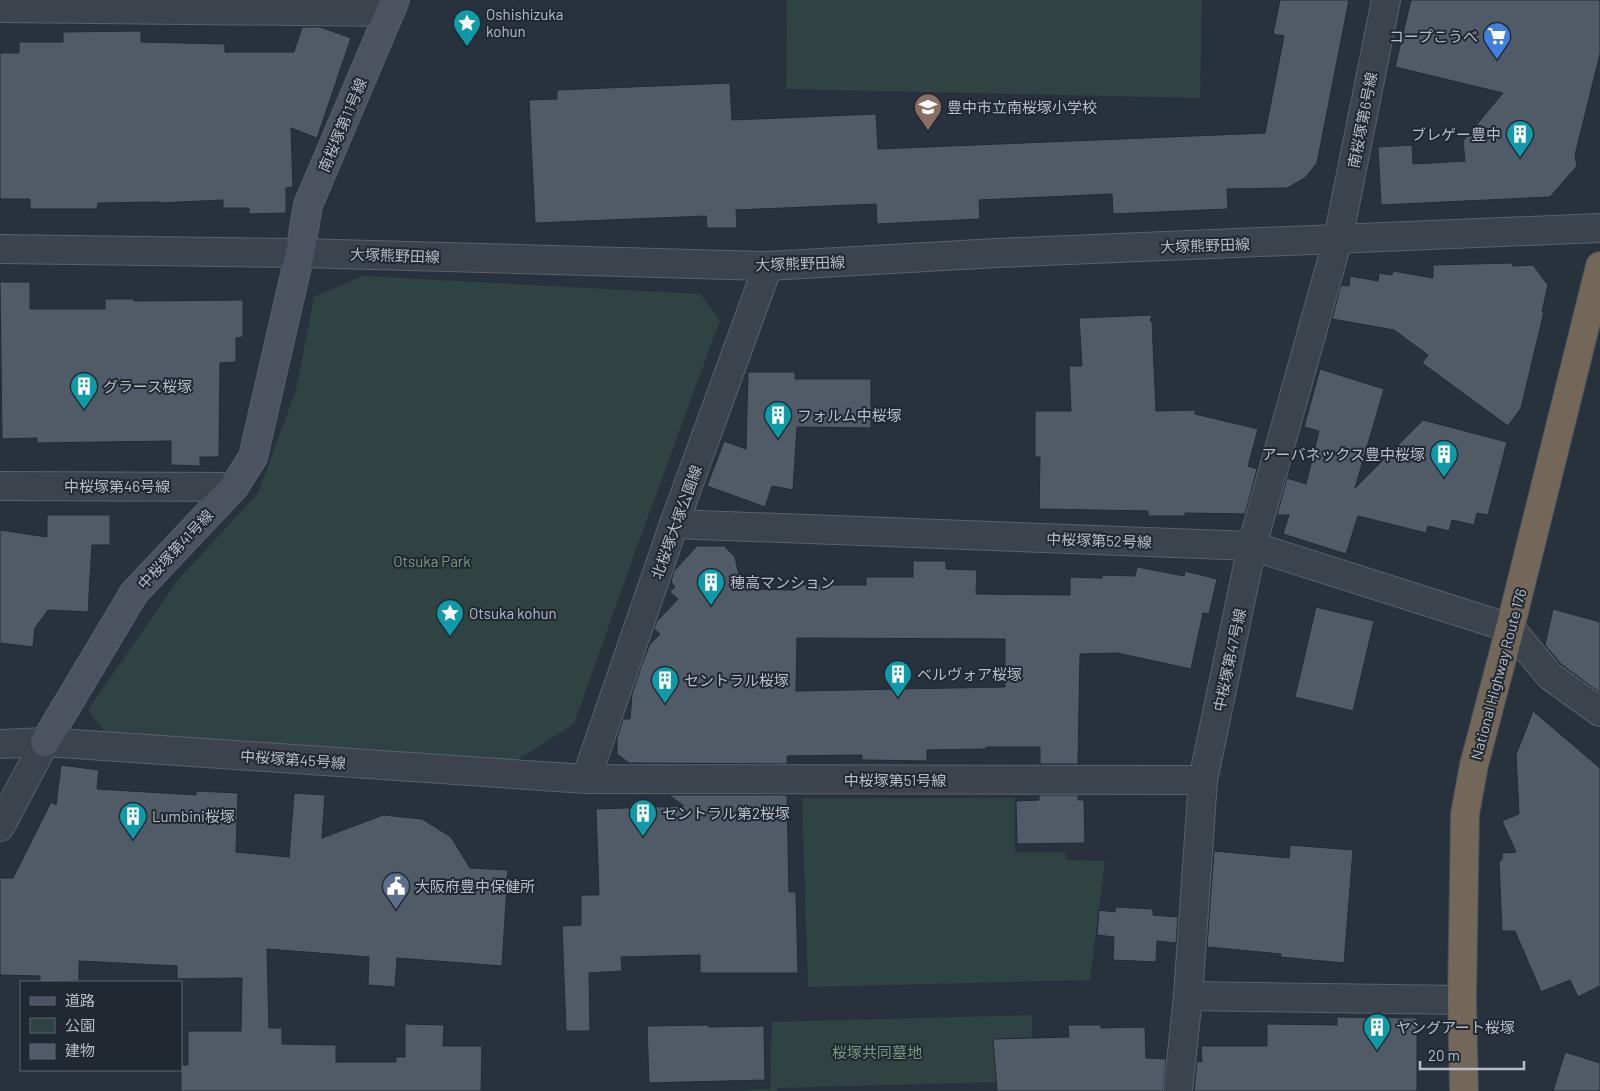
<svg xmlns="http://www.w3.org/2000/svg" width="1600" height="1091" font-family="Barlow,'Noto Sans JP',sans-serif">
<style>
.green{fill:#2f4343}
.building{fill:#515b67;stroke:#222a34;fill-rule:evenodd}
.lines{fill:none;stroke-linecap:round;stroke-linejoin:round}
.street-casing{stroke:#59616b;stroke-width:30}
.secondary-casing{stroke:#59616b;stroke-width:30}
.highway-casing{stroke:#464e58;stroke-width:30}
.street{stroke:#3b434d;stroke-width:28}
.secondary{stroke:#4a535f;stroke-width:28}
.highway{stroke:#726759;stroke-width:28}
.labels{text-anchor:middle;dominant-baseline:central;stroke-width:4;stroke-linejoin:round;paint-order:stroke}
.poi-label{font-size:15px;fill:#b7bec8;stroke:#202832;text-anchor:start}
.street-label{font-size:15px;fill:#b7bec8;stroke:#202832}
.park-label{font-size:15px;fill:#789b7e;stroke:#202832}
</style>
<rect width="100%" height="100%" fill="#27323c"/>
<g class="green">
<path d="M787 0H1202L1200 98 786 89Z"/>
<path d="M363 276 700 294 720 320 634 555 574 724 516 761 105 732 88 710 178 580 258 493 296 390 314 297Z"/>
<path d="M802 798H1015V852H1065L1066 860 1105 861 1090 980 808 987Z"/>
<path d="M1032 1015V1081L778 1088 777 1091H734L770 1089 772 1022Z"/>
</g>
<g class="building">
<path d="M1280 0H1349L1317 163 1305 178 1287 188 1227 189 1228 209 1113 214 1112 194 979 200 980 219 877 224 876 204 736 210 737 228H707L706 216 535 223 529 100 557 99V90L730 83 732 120 876 114 878 149 1265 133 1284 36 1273 34Z"/>
<path d="M1411 0H1600V54L1575 155 1577 166 1550 197 1381 205 1378 147 1412 145 1413 164 1465 161 1463 141 1503 93 1395 67Z"/>
<path d="M302 27H320L351 38 317 138 291 128 293 187 286 188V213L249 214V208H223V200L159 203V202L98 203 97 209H30V199H0V53H19V42H63V32L141 31V42L225 44V52H294Z"/>
<path d="M1512 263 1513 266 1533 265 1548 285 1542 312H1544L1521 408 1508 426 1422 363 1428 355 1394 330 1332 319 1341 285 1349 286 1350 276 1378 281 1379 273 1392 275 1393 271 1433 278V265Z"/>
<path d="M0 282H30V309H105V299H134V301L243 300V337L236 338V362L220 363 219 457H200V466L171 465V441L37 443V438L2 439Z"/>
<path d="M1152 315 1150 321H1152L1156 411 1195 410V414L1258 429 1248 466 1257 469 1245 514 1185 513V516H1148V511L1039 509 1040 457H1035V411H1071L1069 366H1082L1079 318Z"/>
<path d="M1320 369 1384 389 1355 488 1423 420 1507 442 1488 515 1477 513 1474 525 1452 520 1449 531 1428 526 1426 533 1358 516 1346 554 1283 534 1289 515H1277L1287 478 1306 484 1319 431 1304 427Z"/>
<path d="M748 372H795V379H871V428L797 427 793 490 772 486 765 507 707 486 724 441 746 449Z"/>
<path d="M47 515H110V545H92L88 612 48 610 35 628 33 647 0 643V530L47 537Z"/>
<path d="M697 546H724L735 557 742 589 795 590 794 585H866V577H913V561H946V569L977 570 976 594 1070 595V577L1102 578V575L1135 576 1137 567 1184 576 1185 571 1217 579 1209 614 1203 613 1191 669 1117 653 1080 654 1078 764H1040V747H986V749L927 750V761L862 760V755L787 756V764L629 763 617 754V738L623 719H630L632 694 642 664 650 644 660 634 654 629 657 621 678 599 670 592 675 587 671 582 674 571ZM797 638 1005 639V687L796 691Z"/>
<path d="M1316 607 1374 621 1353 711 1295 697Z"/>
<path d="M1553 609 1600 622V693L1561 664 1545 645Z"/>
<path d="M1533 711 1600 768V986L1578 997 1570 980 1541 992 1515 931H1502L1499 861 1502 860V853L1516 852 1502 821 1519 814 1516 755Z"/>
<path d="M61 765 99 770 97 789 196 795V791L238 793 236 852 289 857 294 793 325 795 322 838 383 815 422 819 451 837 470 868 508 870 502 966 397 958 395 987 368 985 369 957 267 949 269 1028H282V1044L336 1045V1062H396V1057H405V1024L444 1025 443 1046H482L481 1091H181V1065H188V1031H241L242 978 177 979V966L79 961V981L40 982V976L0 975V878H13L51 802 56 805Z"/>
<path d="M669 795H787L789 892H796L798 973H700V955L621 957 622 971 589 973 590 1031H566L562 926 581 925V895H599L596 809 684 806Z"/>
<path d="M1039 795H1078V800H1084L1085 843 1017 844 1016 801 1039 800Z"/>
<path d="M1290 845 1353 850 1344 963 1280 957 1281 954 1207 947 1214 851 1289 858Z"/>
<path d="M1115 907 1153 909V915L1178 917 1176 943 1157 941 1156 962 1113 960 1114 937 1097 935 1099 910 1115 912Z"/>
<path d="M1337 1017 1417 1018V1091H1194L1197 1061 1202 1062 1201 1046H1267V1024L1337 1025Z"/>
<path d="M709 1025V1027L764 1026 765 1080 649 1083 647 1026Z"/>
<path d="M1068 1025H1101V1028L1145 1027 1146 1058 1166 1059 1163 1091H997L993 1039 1069 1037Z"/>
<path d="M1565 1052 1600 1063V1091H1553Z"/>
</g>
<g class="lines">
<g class="street-casing">
<g id="street">
<path d="M0 8 390 12"/>
<path d="M0 249 300 253 768 266 997 253 1600 228"/>
<path d="M0 486 234 487"/>
<path d="M674 524 1252 546 1510 628 1550 676 1600 712"/>
<path d="M0 744 45 742 586 779 1203 780"/>
<path d="M586 779 674 524 768 266"/>
<path d="M0 827 45 742"/>
<path d="M1188 996 1462 1000"/>
<path d="M1178 1091 1188 996 1203 780 1252 546 1338 239 1386 0"/>
</g>
</g>
<g class="secondary-casing">
<path id="secondary" d="M45 742 134 593 234 487 253 457 300 253 308 205 395 0"/>
</g>
<g class="highway-casing">
<path id="highway" d="M1464 1091 1462 1000 1465 814 1474 765 1510 628 1600 266"/>
</g>
<use href="#street" class="street"/>
<use href="#secondary" class="secondary"/>
<use href="#highway" class="highway"/>
</g>
<defs>
<g id="sight-pin" transform="scale(1.4375)"><path d="M0 17L-7.5 6A9.5 9.5 0 1 1 7.5 6Z" fill="#0f9aa8" stroke="#202832"/><path d="M0-6L1.8-2.2L6-1.7L2.9 1.2L3.7 5.4L0 3.3L-3.7 5.4L-2.9 1.2L-6-1.7L-1.8-2.2Z" fill="#fff"/></g>
<g id="supermarket-pin" transform="scale(1.4375)"><path d="M0 17L-7.5 6A9.5 9.5 0 1 1 7.5 6Z" fill="#3f7fe0" stroke="#202832"/><path d="M-6-5.5h2.5l.6 2H6L4.5 2H-2.5L-4.4-4H-6ZM-1.5 3.2a1.3 1.3 0 1 0 .1 0ZM3 3.2a1.3 1.3 0 1 0 .1 0Z" fill="#fff"/></g>
<g id="school-pin" transform="scale(1.4375)"><path d="M0 17L-7.5 6A9.5 9.5 0 1 1 7.5 6Z" fill="#8d6e63" stroke="#202832"/><path d="M0-5L7-2L0 1L-7-2ZM-4 1L0 2.5L4 1V4Q0 6-4 4Z" fill="#fff"/></g>
<g id="building-pin" transform="scale(1.4375)"><path d="M0 17L-7.5 6A9.5 9.5 0 1 1 7.5 6Z" fill="#0f9aa8" stroke="#202832"/><path d="M-4-6H4V6H1V3H-1V6H-4ZM-2.5-4.3h1.7v1.8h-1.7ZM.8-4.3h1.7v1.8H.8ZM-2.5-1h1.7V.8h-1.7ZM.8-1h1.7V.8H.8Z" fill="#fff"/></g>
<g id="civic-pin" transform="scale(1.4375)"><path d="M0 17L-7.5 6A9.5 9.5 0 1 1 7.5 6Z" fill="#5c6f8a" stroke="#202832"/><path d="M-.6-6.5H3V-4.5H.6V-3L4-1V1h2V6H-6V1h2V-1L-.6-3ZM-1.2 2.5V6h2.4V2.5Z" fill="#fff"/></g>
</defs>
<g fill-rule="evenodd">
<use href="#sight-pin" x="467" y="23"/>
<use href="#supermarket-pin" x="1497" y="36"/>
<use href="#school-pin" x="928" y="107"/>
<use href="#building-pin" x="1520" y="134"/>
<use href="#building-pin" x="84" y="386"/>
<use href="#building-pin" x="778" y="415"/>
<use href="#building-pin" x="1444" y="454"/>
<use href="#building-pin" x="711" y="582"/>
<use href="#sight-pin" x="450" y="613"/>
<use href="#building-pin" x="898" y="674"/>
<use href="#building-pin" x="665" y="680"/>
<use href="#building-pin" x="643" y="813"/>
<use href="#building-pin" x="133" y="816"/>
<use href="#civic-pin" x="396" y="886"/>
<use href="#building-pin" x="1377" y="1027"/>
</g>
<g class="labels">
<g class="poi-label">
<text x="486" y="14">Oshishizuka<tspan x="486" dy="17">kohun</tspan></text>
<text x="1478" y="36" text-anchor="end">コープこうべ</text>
<text x="947" y="107">豊中市立南桜塚小学校</text>
<text x="1501" y="134" text-anchor="end">ブレゲー豊中</text>
<text x="103" y="386">グラース桜塚</text>
<text x="797" y="415">フォルム中桜塚</text>
<text x="1425" y="454" text-anchor="end">アーバネックス豊中桜塚</text>
<text x="730" y="582">穂高マンション</text>
<text x="469" y="613">Otsuka kohun</text>
<text x="917" y="674">ベルヴォア桜塚</text>
<text x="684" y="680">セントラル桜塚</text>
<text x="662" y="813">セントラル第2桜塚</text>
<text x="152" y="816">Lumbini桜塚</text>
<text x="415" y="886">大阪府豊中保健所</text>
<text x="1396" y="1027">ヤングアート桜塚</text>
</g>
<g class="street-label">
<text transform="translate(1362 120) rotate(-79)">南桜塚第6号線</text>
<text transform="translate(342 125) rotate(-67)">南桜塚第11号線</text>
<text transform="translate(1205 245) rotate(-2)">大塚熊野田線</text>
<text transform="translate(395 255) rotate(2)">大塚熊野田線</text>
<text transform="translate(800 263) rotate(-2)">大塚熊野田線</text>
<text x="117" y="486">中桜塚第46号線</text>
<text transform="translate(676 522) rotate(-70)">北桜塚大塚公園線</text>
<text transform="translate(1099 540) rotate(2)">中桜塚第52号線</text>
<text transform="translate(175 549) rotate(-47)">中桜塚第41号線</text>
<text transform="translate(1229 660) rotate(-78)">中桜塚第47号線</text>
<text transform="translate(1498 674) rotate(-75)">National Highway Route 176</text>
<text transform="translate(293 759) rotate(4)">中桜塚第45号線</text>
<text x="895" y="780">中桜塚第51号線</text>
</g>
<g class="park-label">
<text x="432" y="561">Otsuka Park</text>
<text x="877" y="1052">桜塚共同墓地</text>
</g>
</g>
<rect x="20" y="981" width="162" height="90" fill="#202832" stroke="#5c646e"/>
<rect x="30" y="997" width="25" height="8" fill="#4a535f" stroke="#5c646e"/>
<text x="65" y="1006" font-size="15" fill="#b7bec8">道路</text>
<rect x="30" y="1018" width="25" height="15" fill="#2f4343" stroke="#5c646e"/>
<text x="65" y="1031" font-size="15" fill="#b7bec8">公園</text>
<rect x="30" y="1044" width="25" height="15" fill="#515b67" stroke="#5c646e"/>
<text x="65" y="1056" font-size="15" fill="#b7bec8">建物</text>
<path d="M1420 1061v8h104v-8" fill="none" stroke="#b7bec8" stroke-width="2.5"/>
<text x="1428" y="1061" font-size="15" fill="#b7bec8" stroke="#202832" stroke-width="4" paint-order="stroke">20 m</text>
</svg>
